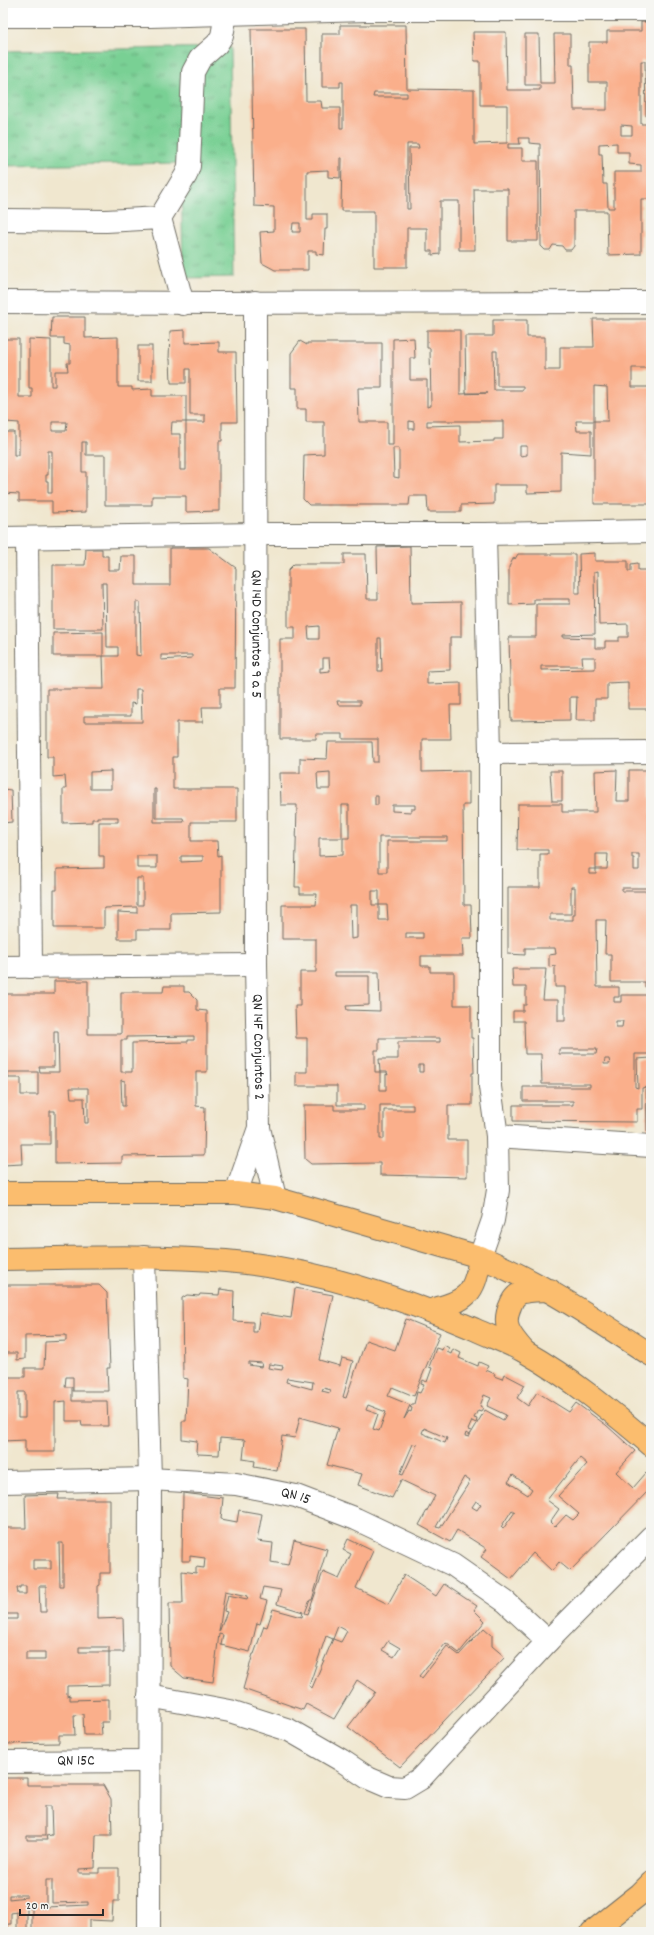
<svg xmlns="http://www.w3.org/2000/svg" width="654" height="1935" font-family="Dekko,sans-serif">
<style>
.park{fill:url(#park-tufts);stroke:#527e60}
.building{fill:#faaf8b;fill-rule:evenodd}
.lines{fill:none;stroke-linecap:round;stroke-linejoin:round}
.minor-casing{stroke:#706d64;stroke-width:24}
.major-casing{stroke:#706d64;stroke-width:24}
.minor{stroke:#fff;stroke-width:22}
.major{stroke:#fbbd6e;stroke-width:22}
.labels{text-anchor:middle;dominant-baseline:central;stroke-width:4;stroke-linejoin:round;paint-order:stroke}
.street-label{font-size:15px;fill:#2b2b2b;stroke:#f6f6f2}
</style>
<defs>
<pattern id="park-tufts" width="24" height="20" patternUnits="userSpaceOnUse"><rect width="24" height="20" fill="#79d094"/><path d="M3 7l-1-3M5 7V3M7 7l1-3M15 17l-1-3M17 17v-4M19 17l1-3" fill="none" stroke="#63a979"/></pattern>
</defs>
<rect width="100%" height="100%" fill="#f6f6f2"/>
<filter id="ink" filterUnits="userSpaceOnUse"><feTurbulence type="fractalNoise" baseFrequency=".025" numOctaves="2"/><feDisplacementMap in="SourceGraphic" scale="8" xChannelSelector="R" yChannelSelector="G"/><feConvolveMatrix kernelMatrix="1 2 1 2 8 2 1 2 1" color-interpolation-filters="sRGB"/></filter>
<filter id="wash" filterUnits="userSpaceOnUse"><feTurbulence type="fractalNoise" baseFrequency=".012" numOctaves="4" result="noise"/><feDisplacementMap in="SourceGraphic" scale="16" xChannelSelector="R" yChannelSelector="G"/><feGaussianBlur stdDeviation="0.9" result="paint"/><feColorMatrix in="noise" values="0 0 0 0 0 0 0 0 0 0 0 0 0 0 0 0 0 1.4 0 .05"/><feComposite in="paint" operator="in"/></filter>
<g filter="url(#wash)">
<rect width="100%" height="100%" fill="#f0e7cf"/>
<path class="park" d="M230 47 234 277 183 278 181 163 3 166V51Z"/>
<g id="blocks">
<g class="building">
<path d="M641 22H651V116H646L645 61H641V124H651V199H641V254L608 255 607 211H574V246L571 250H565L562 246 553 245 550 250H545L541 246 540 144 529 143V138H519L520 144H508V148H522V161H538V241H508V189H474L475 250H459V201H440V254L432 255V251H427V228H407V267H374V211H341L342 158H340V178L328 177V170L307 171V220H313V214H327V229H325L324 255 316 254V251H308V270H275L262 263 260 232 274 231V207L254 206 251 29H305L306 101H321L322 108H340V128H343V82H340V87H322V34H340V25H406L407 89 474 90V144L507 143V105H480V61H474L473 32H506L507 90H540V85H525V34H539L540 83H555L554 34H570V65H573L574 110H607V82H589V42H607V31H641ZM374 93H407V97H373ZM621 125 632 126V135H621ZM617 143V152H629V164L641 165V172H614V208H608L607 184H603L602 154H599V144ZM407 144H418L419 148H409L410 209H407ZM293 223H300V232H292Z"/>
<path d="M52 317H85V338L118 337V387H132V390L152 389V396H186V422H172L171 434H180V470H186V422H205V415H190V369H186V383H171L170 359H169L170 331 185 330V343L219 342V352H236L237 422H222V441H219V511L186 512V496H152V505H105V455H86V442H82V472H86V512L52 513V501H19V494L3 493V432H14V455H19V423L6 422V412H3V339H19V397H32V388H29V339L51 340V386H55V371H68L67 363H70V345L64 344V338H51ZM52 422H67L66 431H52ZM48 451H52V493H48V481H46V475H48Z"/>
<path d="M593 319H651V368H632V387H651V437H648L649 453H651V504H594V421H608L607 387 594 386V421H576L577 431H591V454L561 452V492L527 493V485H494V504L461 505V512H428L427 496H410L409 505H309L303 499 304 455 324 454V422H306V409H297V388H291V353L300 341 307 345V343H382V388H358L359 422H387V445H393V339L414 338 415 358H410V380H427V407L431 406 430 348H427V330H460V394L488 393H466L465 336H493V320H527V337H545V370H560V347H594ZM493 351H497V386H523V390H494ZM409 421 414 422V429H409ZM427 421H503V439H494V441L460 442V425L427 426ZM520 446H527V455L520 456ZM393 448H399V478L394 477Z"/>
<rect x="138" y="346" width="14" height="35"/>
<path d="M410 546 411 603 461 602V637H450V670L427 671V684L461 683V705H450L451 739H422V772L469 771V805H463L464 905H471L472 938H462L463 956H421V966H430V972H454V1005H471V1038H473L474 1073H472V1105H448V1140H467V1177L380 1175V1163L311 1164 305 1159 304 1105H334V1110H364V1105H337V1086H296V1072H307V1038H296L295 1006H300V972H316V939H282V905H316L317 894H300V887H295L297 805H281L280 773H300V758L327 759 328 742H372L373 762H378V739H343V734H316V739H280V639H295V627H288V570L294 564H344V554H366L367 599H378L377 547ZM319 626V639H309L308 627ZM378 638H381L382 671H378ZM323 658H329L330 671 320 672V668H323ZM337 701H360V705H338ZM330 772V789H318L317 773ZM375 796H378V805H375ZM342 805H349V838H343V855L319 856V838H342ZM392 805H415V809H411V812L392 811ZM379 837H447V841H387V872H379ZM372 891H379V905H387L388 920H379V905H372ZM350 905H357V938L351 939ZM406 933H423V938H406ZM335 972H379L380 1011 347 1010 346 1006 369 1005V976H335ZM379 1038H440V1042H398V1059H379L380 1072H375V1050H379ZM419 1065H423V1072H419ZM380 1072H387L388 1075 386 1074V1090H380ZM380 1105H413V1110H384V1139H380Z"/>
<path d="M170 548H209L236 568 235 688H220V707H202L203 722H177V757H173V789H237V822H191V841H217L218 856 221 855V912L171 913V930H137V939H118V912L137 913V907L104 908V928H54V890H57V869L104 868V856H99V822H118V817H97V819H92V822L63 823V789H66L65 776 53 777V757H47V689H104L103 656H118V647H107L106 583H102L103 629H53V565H85L86 549H102V556H108V570H120L121 556H136V585H170ZM136 602H140L141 656 136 655ZM161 655H192V658L161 660ZM136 689H141L142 722H84V716H131V703L136 704ZM111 771V789H90V772ZM154 789H156V818H183L184 822H154ZM137 856H157V868H137ZM181 856H203V861L181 862ZM137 878H143V905H137Z"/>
<path d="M595 553V561H628V571H631V564L638 563V570H651V709H628V682L607 683V699H595V720H576L577 697H570V720L511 721 509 637H536V604H570V599H534V604L509 605V567L514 557 515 559 518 554H575V593H580L579 554ZM598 571 599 625 628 624V637H619V641H605V648H595V638L563 637V635L595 634 594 572ZM582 657H595V669L541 670V666H583Z"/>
<path d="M103 632V656H53V633Z"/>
<path d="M617 770 616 801H629V770H651V888H622V891H651V987H645V982H611V954H605L606 920H596L597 987H619V997H614V1002H621V995H651V1054H635V1087L638 1088 637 1059 651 1058V1131H647L646 1087 642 1088V1109H637V1122L513 1121V1105H573V1101H523V1087H590V1084H542L541 1054H525L524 1021H513V1011H523V1005H526V987H513L512 969H546L543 1000H558V1021H565V987H555V966L549 967V955L556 954 555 948H525V955L508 954V887H540V854H548V850H517L518 804H562V812H596L595 771ZM596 854H608L607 869H596ZM632 854H639V870H634V858H632ZM589 869H596V874H589ZM571 887H575V915H573V920H550V914H571ZM616 1021H623L622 1027H616ZM559 1049H597L596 1054H559ZM605 1059H609L610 1064H604Z"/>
<path d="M550 771H562V801H552Z"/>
<path d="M3 789 11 790 12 822 3 823Z"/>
<path d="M54 981H88V1034H121V992H163L164 986H184V992H189L197 1000V1010L207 1011V1072H196V1106L205 1107 204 1155 122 1156V1163L55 1164V1111H50V1144H21L22 1164 3 1165V994H54ZM54 1031H58L59 1072H40L39 1067H54ZM194 1036V1040H188V1042L132 1043V1072H121V1040H127V1037ZM8 1072H38V1095H21V1078H8ZM121 1080 125 1081V1106H122ZM70 1088H88V1123H85L84 1098H71Z"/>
<path d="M3 1285H99L107 1293 110 1368H107L108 1391H73V1377H66L65 1387H72V1401H107L108 1426H82L81 1421H66V1401L55 1402V1452H25V1440L3 1441V1377H25V1368H44L45 1342 66 1341V1335L25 1336V1359L17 1360V1353H3ZM18 1392H25V1418H18Z"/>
<path d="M295 1288 333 1295 319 1360 340 1366 342 1358 353 1361 343 1397 346 1398 366 1340 395 1350 406 1319 440 1333 414 1396 392 1387 388 1396 410 1405 404 1419 409 1411 411 1412 412 1408 410 1407 412 1404H414L417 1392 420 1393 424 1385 421 1384 423 1380 427 1382 432 1368 429 1367 436 1348 442 1350 444 1345 449 1348 447 1352 451 1354 453 1349 461 1353 459 1358 478 1366 479 1362 488 1366 486 1370 495 1374 494 1376 502 1379 504 1374 525 1385 517 1398 528 1406 537 1392 569 1412 576 1403 606 1425 635 1451 616 1472 633 1488 646 1473 651 1478V1488L570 1571 559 1562 552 1571 533 1553 511 1579 481 1557 487 1549 457 1530 450 1542 419 1525 435 1496 401 1480 392 1498 358 1485 362 1474 327 1465 338 1428 300 1417 295 1438 282 1436 277 1471 254 1467 255 1461 243 1459 245 1440 220 1438 219 1455 198 1454 196 1451 197 1441 182 1439V1421H186L188 1379 183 1378 182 1298 187 1295 199 1296 200 1294 219 1295 220 1289 234 1291 233 1321 253 1322V1332H257L260 1313 291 1318ZM249 1362 262 1363 261 1367 249 1365ZM269 1364 283 1366 282 1370 268 1368ZM287 1378 313 1382 312 1389 286 1382ZM323 1388 331 1390 330 1393 322 1391ZM484 1395 491 1398 487 1406 506 1415 503 1420 485 1410 469 1437 465 1436 466 1433 469 1435 471 1431 468 1430 472 1421 476 1423 477 1419 474 1418 478 1410 481 1411 483 1408 480 1406ZM368 1405 386 1412 379 1431 373 1429 378 1414 366 1410ZM424 1428 447 1438 445 1443 422 1433ZM413 1444 417 1445 403 1475 400 1474ZM580 1458 587 1464 558 1496 579 1514 573 1520 566 1515 555 1527 550 1522 559 1509 547 1500ZM513 1475 532 1489 528 1495 508 1482ZM464 1477 470 1481 440 1528 436 1527ZM476 1501 481 1504 477 1510 472 1507ZM512 1510 515 1512 503 1529 501 1527Z"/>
<path d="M183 1493 223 1498 221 1519 237 1522 239 1510 262 1514 257 1541 273 1543 271 1562 288 1565 294 1540 327 1549 312 1600H310L305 1613 308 1614 323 1572 339 1579 351 1554 343 1550 348 1539 373 1551 356 1588 388 1604 404 1575 436 1596 444 1584 477 1606 474 1610 485 1621 459 1653 446 1643 419 1676 422 1678 447 1646 459 1655 484 1628 492 1635V1646L505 1657 400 1767 348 1727 375 1692 357 1680 334 1719 306 1704 303 1710 243 1689 253 1654H254L264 1626 267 1627 273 1609 302 1617 303 1612 277 1604 281 1590 263 1587 260 1599 267 1601 260 1624 257 1623 250 1652 221 1645 223 1635 219 1634 213 1682 184 1678 170 1666 169 1603H183L182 1571 196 1573V1567L204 1568 205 1558 190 1556V1561H182ZM225 1591 248 1596 247 1599 228 1595 224 1611 227 1612 219 1632ZM338 1626 347 1631 341 1642 333 1639 312 1688 309 1686 326 1636 333 1639ZM388 1641 400 1648 394 1657 382 1650Z"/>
<path d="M59 1494 58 1499H110V1573H100V1585L98 1586V1619L123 1618 124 1652H109V1647H79V1652H109V1685L67 1686V1696L70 1695V1700L109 1699V1720L108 1722H101L102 1735H84L83 1714 74 1715 75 1735H59V1743L3 1744V1619H17V1614H3V1528H26L25 1495ZM59 1543H63V1586H60ZM33 1560H51V1569H33ZM20 1586H26V1594H18L17 1588H20ZM39 1586H46V1612H40ZM26 1652H45V1660H26Z"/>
<path d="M3 1778H27V1785H103L111 1799 112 1835H96L95 1868 79 1869V1873H99V1868H119V1901H113L112 1921 89 1920V1932H32V1908H27V1932H17V1912L11 1913V1924H8V1932H3ZM45 1806H51L52 1835 46 1836 47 1840H27V1836H45ZM46 1880H52V1903L88 1902V1905L46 1907ZM9 1895H27V1897L9 1899Z"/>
</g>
</g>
</g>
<g filter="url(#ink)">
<use href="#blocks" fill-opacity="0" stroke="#706d64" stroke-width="1"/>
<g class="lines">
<g class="minor-casing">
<g id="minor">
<path d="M3 16H150L367 10H651"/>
<path d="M160 218 186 175 189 166 193 72 200 59 217 44 222 36 226 14"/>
<path d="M3 220 106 221 160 218 183 304"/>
<path d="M3 302C219 304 435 302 651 302"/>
<path id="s1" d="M255 302 256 965 259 1128 275 1198"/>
<path d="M485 534 490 753V1087L497 1136 651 1146"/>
<path d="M3 538 257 534H485L651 531"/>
<path d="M27 538 31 967"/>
<path d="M490 753 651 752"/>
<path d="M3 967 256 965"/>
<path d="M236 1193 259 1128"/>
<path d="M144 1257 150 1479 149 1932"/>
<path d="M480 1257 493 1220 498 1190 497 1136"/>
<path id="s2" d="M3 1482 150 1479 236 1484 296 1496 356 1519 453 1565 506 1602 548 1641"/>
<path d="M149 1696 230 1711 289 1730 341 1760 368 1778 389 1787 405 1788 420 1779 548 1641 651 1537"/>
<path id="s3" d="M3 1762 148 1761"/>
</g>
</g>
<g class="major-casing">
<g id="major">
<path d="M3 1193H236L275 1198 480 1257C541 1282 595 1319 651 1355"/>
<path d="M3 1259C77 1258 152 1255 226 1261 312 1268 395 1295 474 1329 491 1337 509 1343 525 1352 571 1378 611 1411 651 1445"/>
<path d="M431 1310C466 1301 475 1295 480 1257"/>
<path d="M524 1351C510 1335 501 1325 511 1304 513 1298 518 1293 524 1292 532 1290 542 1290 550 1290"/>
<path d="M592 1932 640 1894 651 1883"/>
</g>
</g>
<use href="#minor" class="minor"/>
<use href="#major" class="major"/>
</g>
</g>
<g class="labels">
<g class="street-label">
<text stroke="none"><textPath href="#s1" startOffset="332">QN 14D Conjuntos 9 a 5</textPath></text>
<text stroke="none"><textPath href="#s1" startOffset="745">QN 14F Conjuntos 2</textPath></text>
<text stroke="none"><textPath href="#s2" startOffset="294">QN 15</textPath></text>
<text stroke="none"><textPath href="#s3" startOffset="73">QN 15C</textPath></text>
</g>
</g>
<rect width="654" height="1935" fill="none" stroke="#f6f6f2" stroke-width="16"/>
<path d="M20 1909v6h83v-6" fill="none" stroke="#2b2b2b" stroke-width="2"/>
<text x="26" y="1909" font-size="12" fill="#2b2b2b" stroke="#f6f6f2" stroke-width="3" paint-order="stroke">20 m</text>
</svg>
